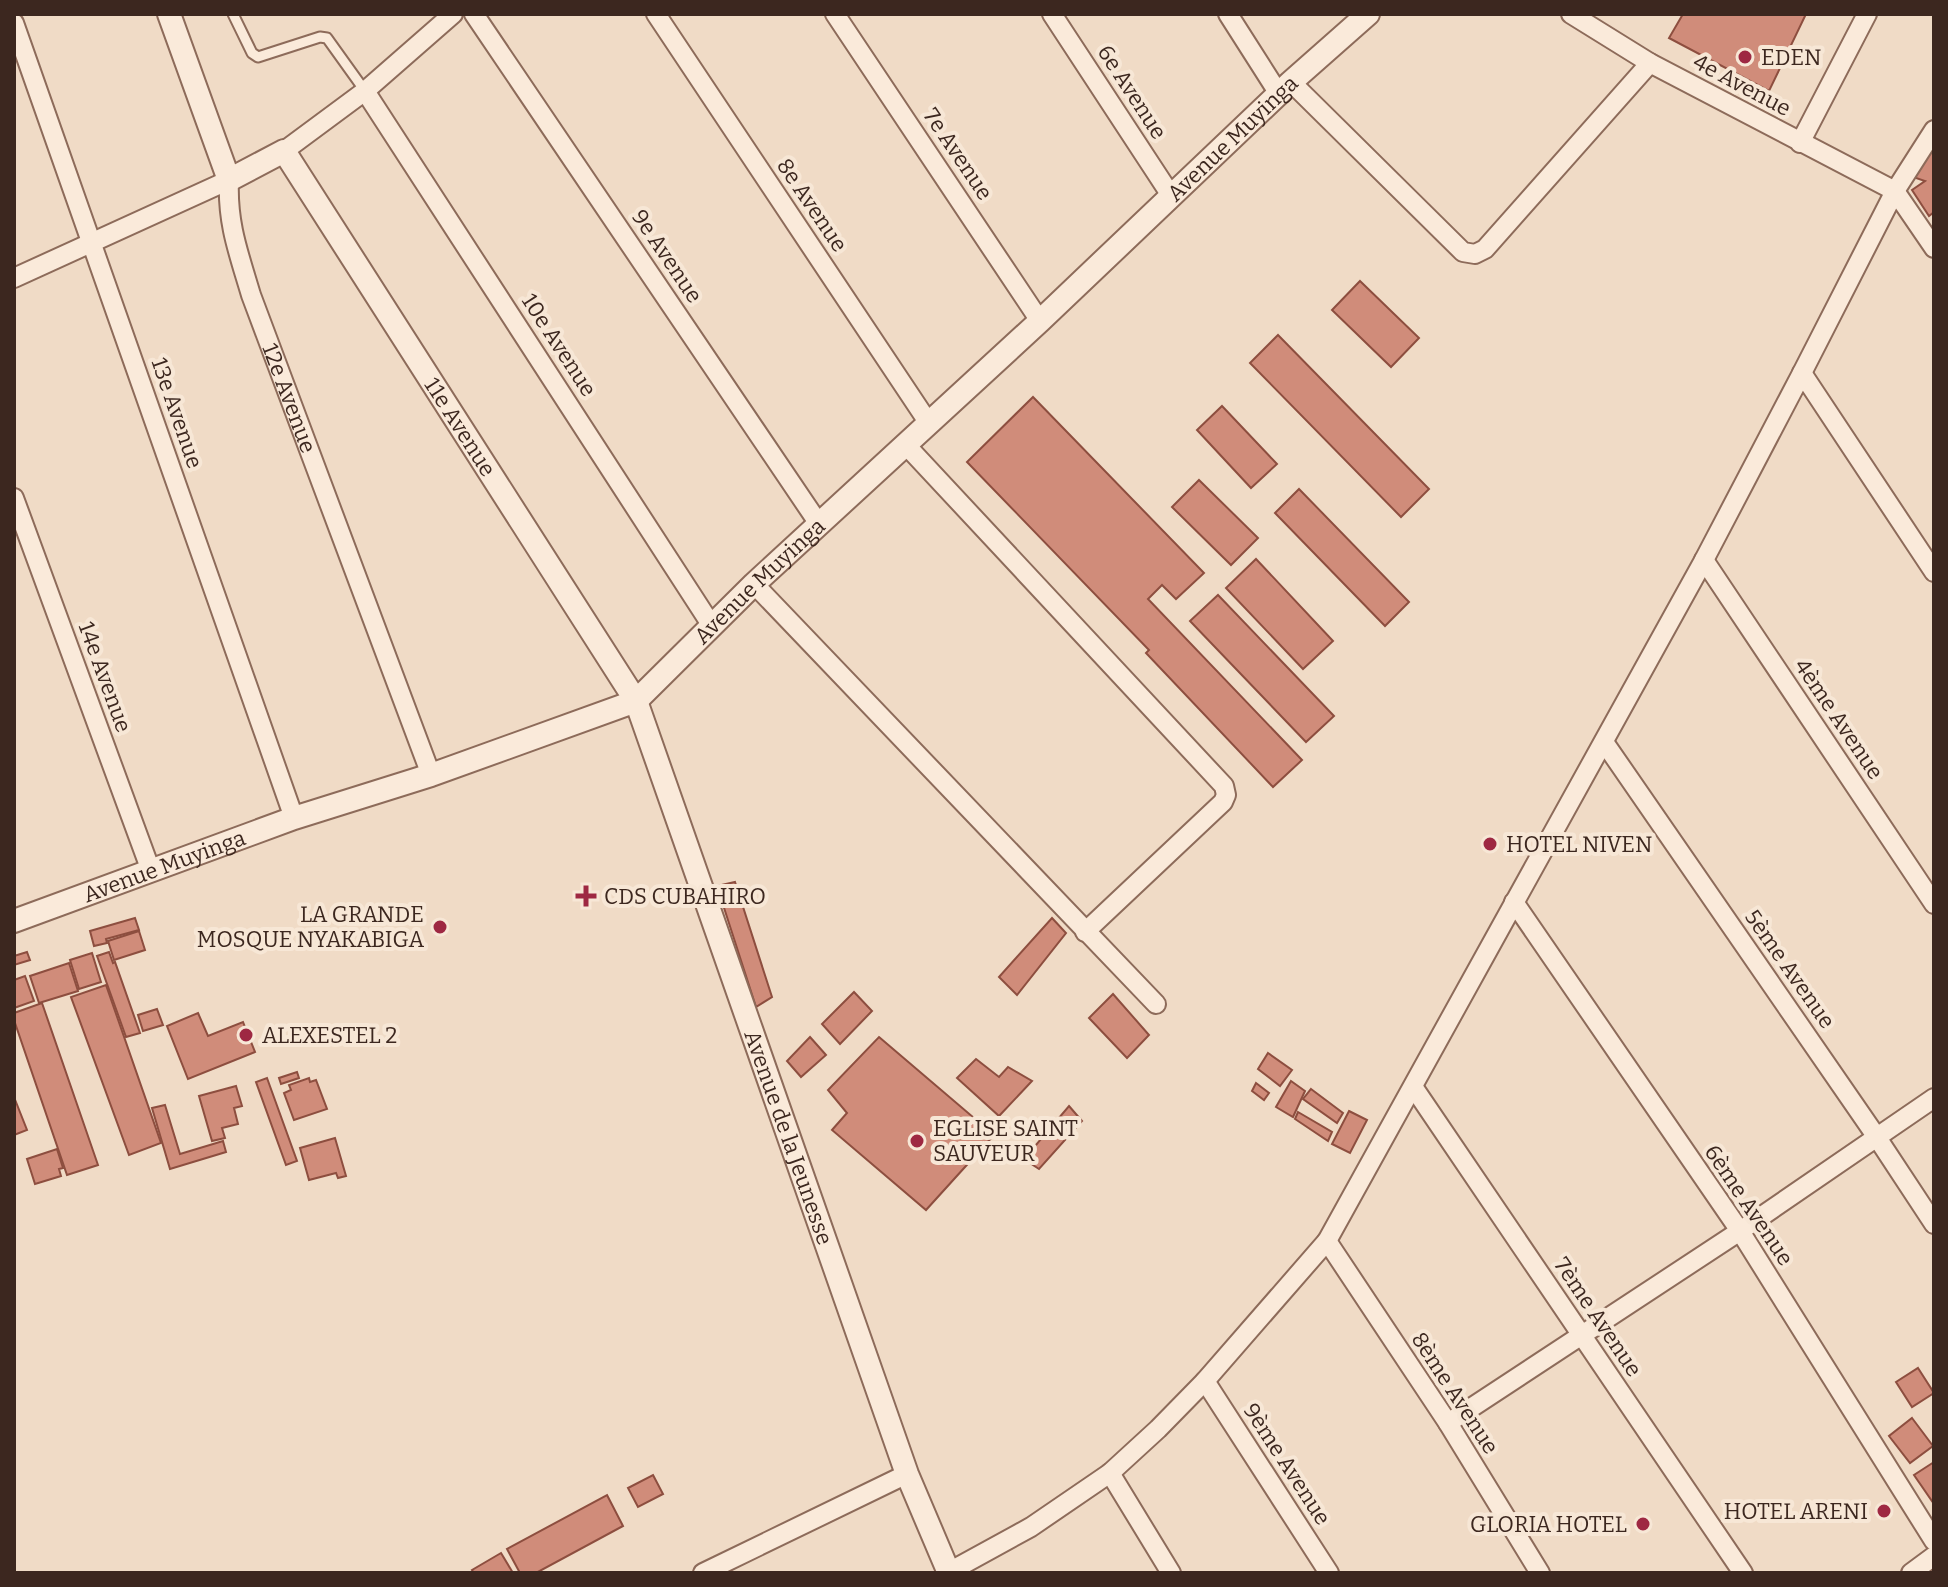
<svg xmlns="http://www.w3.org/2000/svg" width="1948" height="1587" font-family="Bitter,serif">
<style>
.building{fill:#d08c7a;stroke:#8d4e3f;stroke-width:2}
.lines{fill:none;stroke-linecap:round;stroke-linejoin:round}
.service-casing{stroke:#8d6b5a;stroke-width:13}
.minor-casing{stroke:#8d6b5a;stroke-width:22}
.tertiary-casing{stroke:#8d6b5a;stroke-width:26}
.service{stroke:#faeada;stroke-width:9}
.minor{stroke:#faeada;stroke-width:18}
.tertiary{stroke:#faeada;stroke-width:22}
.poi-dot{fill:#9e2842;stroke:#f7e7d6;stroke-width:3}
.labels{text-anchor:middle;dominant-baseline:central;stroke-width:8;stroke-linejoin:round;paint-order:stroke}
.poi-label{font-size:22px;fill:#3c271f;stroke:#f7e7d6;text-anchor:start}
.street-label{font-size:22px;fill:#3c271f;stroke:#f7e7d6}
</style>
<rect width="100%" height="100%" fill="#f0dbc6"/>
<g class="building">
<path d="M1683 14H1806L1769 91 1669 38Z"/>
<path d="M1934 136V212L1929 216 1912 190 1925 181 1913 177Z"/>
<path d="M1360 281 1419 338 1391 367 1332 310Z"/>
<path d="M1278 335 1429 489 1401 517 1250 363Z"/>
<path d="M1033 397 1204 573 1176 599 1162 585 1148 599 1302 760 1273 787 1146 653 1149 650 967 462Z"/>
<path d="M1222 406 1277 464 1251 488 1197 430Z"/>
<path d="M1199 480 1258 538 1231 565 1172 507Z"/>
<path d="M1299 489 1409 602 1385 626 1275 513Z"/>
<path d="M1256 559 1333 641 1303 669 1226 588Z"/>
<path d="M1218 595 1334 716 1306 742 1190 621Z"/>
<path d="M735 882 772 997 756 1007 717 886Z"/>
<path d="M135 918 139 930 106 939 107 943 94 946 90 931Z"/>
<path d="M1052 918 1066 933 1017 995 999 977Z"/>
<path d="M139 931 145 950 114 960 108 941Z"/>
<path d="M27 952 30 960 14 965V956Z"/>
<path d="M109 952 113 963 115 962 140 1033 126 1037 97 956Z"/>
<path d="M92 953 101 982 79 989 70 960Z"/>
<path d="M69 963 78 991 39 1003 30 976Z"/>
<path d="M25 976 34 1001 14 1008V980Z"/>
<path d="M106 985 161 1143 129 1155 71 997Z"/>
<path d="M854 992 872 1011 840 1044 822 1024Z"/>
<path d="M1113 994 1149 1035 1127 1058 1089 1018Z"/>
<path d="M42 1003 98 1165 67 1175 14 1020V1013Z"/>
<path d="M157 1009 163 1025 143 1031 138 1015Z"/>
<path d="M198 1013 208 1036 243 1022 255 1052 188 1079 167 1026Z"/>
<path d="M810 1037 826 1055 801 1077 787 1061Z"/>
<path d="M879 1037 994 1135 926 1210 832 1130 847 1113 828 1090Z"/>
<path d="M1268 1053 1292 1070 1280 1086 1258 1069Z"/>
<path d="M976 1059 999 1077 1008 1067 1032 1081 999 1116 957 1078Z"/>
<path d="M297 1072 299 1078 281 1084 279 1078Z"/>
<path d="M267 1078 297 1161 286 1165 256 1082Z"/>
<path d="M309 1078 310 1082 316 1080 327 1109 294 1120 284 1093 291 1090 289 1085Z"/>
<path d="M1291 1081 1305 1091 1293 1117 1276 1107Z"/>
<path d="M1256 1083 1269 1093 1264 1100 1252 1091Z"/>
<path d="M236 1086 242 1106 234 1108 238 1124 222 1128 225 1138 212 1141 199 1096Z"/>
<path d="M1311 1089 1343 1113 1337 1123 1303 1099Z"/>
<path d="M14 1097 27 1130 14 1135Z"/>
<path d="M165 1105 180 1154 223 1141 226 1152 170 1169 152 1108Z"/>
<path d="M1069 1106 1082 1121 1039 1169 1024 1159Z"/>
<path d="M1349 1111 1367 1120 1350 1153 1332 1144Z"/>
<path d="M1298 1112 1332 1132 1328 1141 1295 1119Z"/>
<path d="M335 1138 346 1176 338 1178 336 1173 309 1180 300 1148Z"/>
<path d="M57 1149 63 1168 59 1169 61 1176 35 1184 27 1159Z"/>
<path d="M1918 1368 1934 1393 1912 1407 1896 1382Z"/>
<path d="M1912 1418 1933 1446 1910 1463 1889 1436Z"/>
<path d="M1934 1462V1504L1914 1475Z"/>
<path d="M653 1475 663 1494 638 1507 628 1488Z"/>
<path d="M607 1495 623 1526 536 1573H520L507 1549Z"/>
<path d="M501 1553 513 1573H474L472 1570Z"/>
</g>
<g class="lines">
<g class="service-casing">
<path id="service" d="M233 14 252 53 258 57 320 37 327 38 365 91"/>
</g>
<g class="minor-casing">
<g id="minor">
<path d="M474 14 819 524"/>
<path d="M656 14 928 422"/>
<path d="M835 14 1040 321"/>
<path d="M1052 14 1172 197"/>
<path d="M1228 14 1279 94"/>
<path d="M1571 14 1650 63 1895 191 1934 248"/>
<path d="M14 23 294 818"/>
<path d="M1291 82 1463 252 1475 254 1485 249 1650 63"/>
<path d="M365 91 712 626"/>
<path d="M1800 143 1867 14"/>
<path d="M284 151 365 91 453 14"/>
<path id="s1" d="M14 278 229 180C227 224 239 254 251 295L431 775"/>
<path d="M1802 373 1934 572"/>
<path d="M905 444 1224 786 1226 795 1223 802 1085 932"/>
<path d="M14 498 151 871"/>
<path d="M1704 560 1934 904"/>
<path d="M754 584 1156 1004"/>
<path d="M1604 742 1876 1136 1934 1224"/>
<path d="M1514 902 1740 1231 1934 1541"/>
<path d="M1414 1088 1743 1573"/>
<path d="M1327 1241 1448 1423 1540 1573"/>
<path d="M1205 1381 1329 1573"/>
<path d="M1448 1423 1740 1231 1934 1098"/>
<path d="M1110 1473 1171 1573"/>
<path d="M949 1572 1031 1527 1110 1473 1158 1429 1205 1381 1327 1241 1704 560 1802 373 1895 191 1934 130"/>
<path d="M703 1573 907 1474"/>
<path d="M1911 1573 1934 1556"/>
</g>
</g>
<g class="tertiary-casing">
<g id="tertiary">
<path id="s2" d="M169 14 229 180 284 151 636 701 907 1474 949 1573"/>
<path id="s3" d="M14 921 294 818 431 775 636 701 754 584 1040 321 1291 82 1368 14"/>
</g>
</g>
<use href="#service" class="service"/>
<use href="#minor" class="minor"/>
<use href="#tertiary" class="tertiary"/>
</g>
<g class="poi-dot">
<circle cx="1745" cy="57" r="8"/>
<circle cx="1490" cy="844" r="8"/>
<path d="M582 884h8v8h8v8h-8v8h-8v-8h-8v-8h8z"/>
<circle cx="440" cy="927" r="8"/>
<circle cx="246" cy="1035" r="8"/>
<circle cx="917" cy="1141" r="8"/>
<circle cx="1884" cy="1511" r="8"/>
<circle cx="1643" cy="1524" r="8"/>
</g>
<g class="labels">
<g class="poi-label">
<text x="1761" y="57">EDEN</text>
<text x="1506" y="844">HOTEL NIVEN</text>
<text x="604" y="896">CDS CUBAHIRO</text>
<text x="424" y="914" text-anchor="end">LA GRANDE<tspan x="424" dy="25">MOSQUE NYAKABIGA</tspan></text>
<text x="262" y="1035">ALEXESTEL 2</text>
<text x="933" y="1128">EGLISE SAINT<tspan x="933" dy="25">SAUVEUR</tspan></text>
<text x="1868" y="1511" text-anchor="end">HOTEL ARENI</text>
<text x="1627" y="1524" text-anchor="end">GLORIA HOTEL</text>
</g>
<g class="street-label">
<text transform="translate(1742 85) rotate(28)">4e Avenue</text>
<text transform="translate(1132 92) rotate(57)">6e Avenue</text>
<text stroke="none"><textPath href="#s3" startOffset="1480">Avenue Muyinga</textPath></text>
<text transform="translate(958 154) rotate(56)">7e Avenue</text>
<text transform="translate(812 205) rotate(56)">8e Avenue</text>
<text transform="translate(667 256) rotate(56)">9e Avenue</text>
<text transform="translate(559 345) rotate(57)">10e Avenue</text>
<text stroke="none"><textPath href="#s1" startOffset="464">12e Avenue</textPath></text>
<text transform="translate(177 413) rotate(71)">13e Avenue</text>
<text stroke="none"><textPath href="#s2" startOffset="566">11e Avenue</textPath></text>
<text stroke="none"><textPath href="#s3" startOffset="832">Avenue Muyinga</textPath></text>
<text transform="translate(105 677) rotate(70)">14e Avenue</text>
<text transform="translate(1839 719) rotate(56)">4ème Avenue</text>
<text stroke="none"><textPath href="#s3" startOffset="160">Avenue Muyinga</textPath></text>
<text transform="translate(1790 969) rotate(55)">5ème Avenue</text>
<text stroke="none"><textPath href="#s2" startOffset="1354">Avenue de la Jeunesse</textPath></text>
<text transform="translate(1749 1205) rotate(56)">6ème Avenue</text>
<text transform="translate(1598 1317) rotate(56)">7ème Avenue</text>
<text transform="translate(1455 1393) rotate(57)">8ème Avenue</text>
<text transform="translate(1287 1464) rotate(57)">9ème Avenue</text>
</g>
</g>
<rect width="1948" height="1587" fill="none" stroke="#3c271f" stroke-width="32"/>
</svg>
